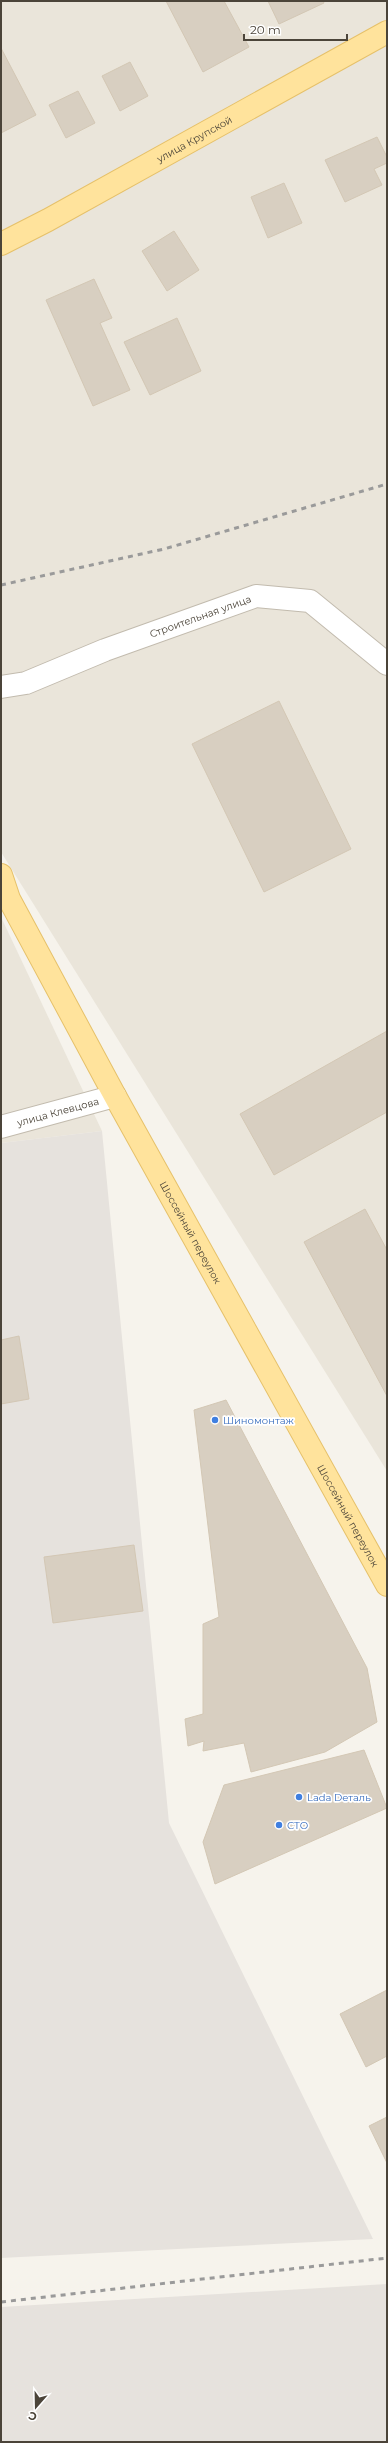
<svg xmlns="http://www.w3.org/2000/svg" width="388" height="2443" font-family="Montserrat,sans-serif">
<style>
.residential{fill:#eae5da}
.industrial{fill:#e6e2dd}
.building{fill:#d8cfc1;stroke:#d3c7b4}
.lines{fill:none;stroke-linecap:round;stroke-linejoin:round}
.minor-casing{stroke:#c2bbae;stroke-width:24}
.primary-casing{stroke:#e6c16a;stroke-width:24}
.minor{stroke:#fff;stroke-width:22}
.primary{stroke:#ffe39c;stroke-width:22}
.rail{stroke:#9a9a9a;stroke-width:3;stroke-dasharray:5 5;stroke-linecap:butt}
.shop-dot{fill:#3f7fe0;stroke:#fff;stroke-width:1.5}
.labels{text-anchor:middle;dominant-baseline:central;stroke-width:3.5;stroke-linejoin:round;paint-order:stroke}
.street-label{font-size:10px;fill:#4b4439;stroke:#fff}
.shop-label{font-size:10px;fill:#366cbe;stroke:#fff;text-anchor:start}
</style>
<rect width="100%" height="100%" fill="#f6f3ec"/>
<g class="residential">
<path d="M1 1H387V1471L1 852Z"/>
<path d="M1 917 102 1131 1 1143Z"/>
</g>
<g class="industrial">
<path d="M102 1131 169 1823 373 2239 1 2258V1143Z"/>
<path d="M387 2284V2442H1V2307Z"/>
</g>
<g class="building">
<path d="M166 1H224L249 47 203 72Z"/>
<path d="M268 1H323L324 3 279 24Z"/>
<path d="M1 48 36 115 1 133Z"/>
<path d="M130 62 148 96 120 111 102 76Z"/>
<path d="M78 91 95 123 66 138 49 105Z"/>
<path d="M377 137 387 157V163L374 169 382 185 345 202 325 160Z"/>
<path d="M284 183 302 223 268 238 251 197Z"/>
<path d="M174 231 199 270 167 291 142 251Z"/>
<path d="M94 279 112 318 100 323 130 390 93 406 46 300Z"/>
<path d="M177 318 201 371 150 395 124 342Z"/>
<path d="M279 701 351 849 264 892 192 744Z"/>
<path d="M387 1031V1112L274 1175 240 1114Z"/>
<path d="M365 1209 387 1250V1396L304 1242Z"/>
<path d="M19 1336 29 1399 1 1404V1340Z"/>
<path d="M226 1400 367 1668 377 1722 325 1752 251 1772 244 1743 203 1751 204 1741 188 1746 185 1719 203 1714V1624L219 1617 194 1410Z"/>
<path d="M134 1545 143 1611 53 1623 44 1557Z"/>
<path d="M364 1750 387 1808 215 1884 203 1842 224 1785Z"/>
<path d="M387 1990V2056L366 2067 340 2014Z"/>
<path d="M387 2117V2163L369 2126Z"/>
</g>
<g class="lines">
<g class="minor-casing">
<g id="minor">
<path id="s1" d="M1 687 26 683 105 650 256 596 310 601 387 664"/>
<path id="s2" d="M1 1127 115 1096"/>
</g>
</g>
<g class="primary-casing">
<g id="primary">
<path id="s3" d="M1 244 48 220 387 32"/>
<path id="s4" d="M1 875 9 899 115 1096 387 1585"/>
</g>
</g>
<use href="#minor" class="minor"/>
<use href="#primary" class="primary"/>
<g class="rail">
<path d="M1 585 164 549 387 484"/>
<path d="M1 2302 387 2258"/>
</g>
</g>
<g class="shop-dot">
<circle cx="215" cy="1420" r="4"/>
<circle cx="299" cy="1797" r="4"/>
<circle cx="279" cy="1825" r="4"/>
</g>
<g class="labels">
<g class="street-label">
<text stroke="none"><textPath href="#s3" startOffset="220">улица Крупской</textPath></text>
<text stroke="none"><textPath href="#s1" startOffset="212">Строительная улица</textPath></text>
<text stroke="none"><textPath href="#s2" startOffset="59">улица Клевцова</textPath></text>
<text stroke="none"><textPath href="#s4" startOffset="405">Шоссейный переулок</textPath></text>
<text stroke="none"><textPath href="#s4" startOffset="729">Шоссейный переулок</textPath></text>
</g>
<g class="shop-label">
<text x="223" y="1420">Шиномонтаж</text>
<text x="307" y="1797">Lada Dеталь</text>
<text x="287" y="1825">СТО</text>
</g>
</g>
<rect width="388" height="2443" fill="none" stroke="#4b4439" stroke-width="4"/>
<g transform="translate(36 2407) rotate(200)" stroke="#ffffff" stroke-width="3" paint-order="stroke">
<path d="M0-3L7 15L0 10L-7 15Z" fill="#4b4439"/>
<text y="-6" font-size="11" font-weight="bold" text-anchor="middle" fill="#4b4439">С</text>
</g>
<path d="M244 34v6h103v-6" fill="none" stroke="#4b4439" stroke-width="2"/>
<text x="250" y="34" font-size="12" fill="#4b4439" stroke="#ffffff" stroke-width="3" paint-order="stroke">20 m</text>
</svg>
